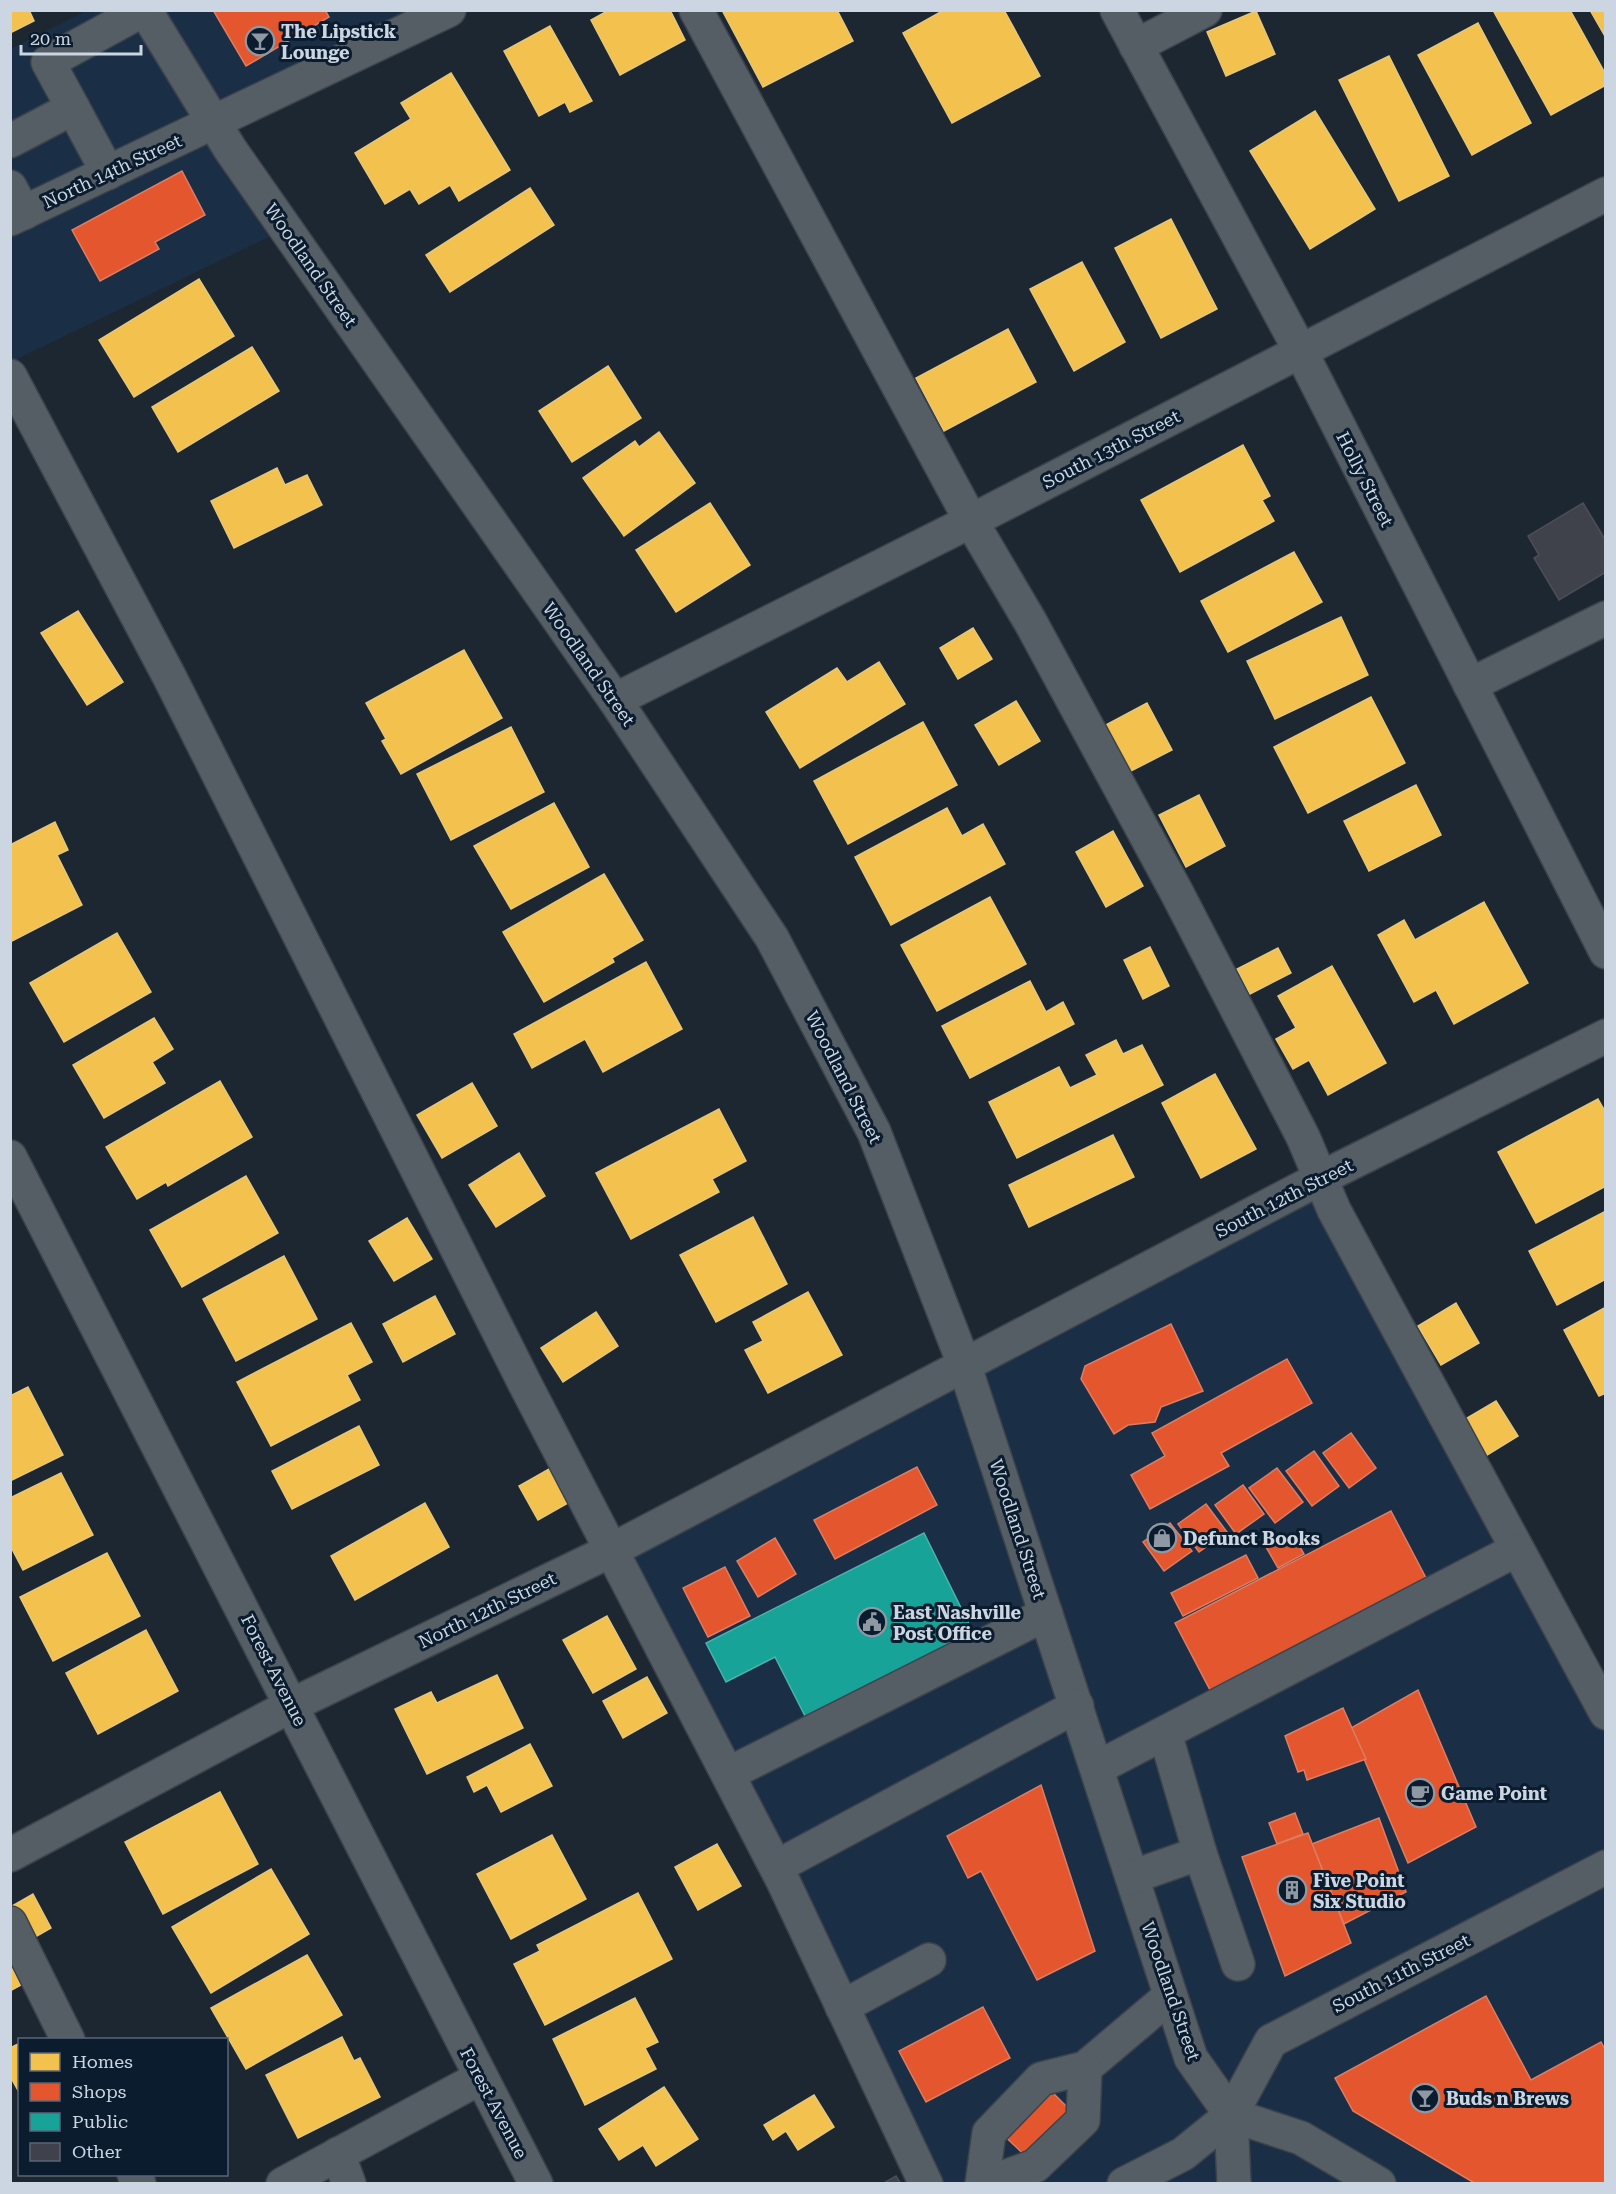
<svg xmlns="http://www.w3.org/2000/svg" width="1616" height="2194" font-family="'Roboto Serif',serif">
<style>
.built{fill:#1a2f45}
.homes{fill:#f2c14e;stroke:#e6c77a;stroke-width:1.5}
.shops{fill:#e4572e;stroke:#dc7d64;stroke-width:1.5}
.public{fill:#17a398;stroke:#4db2ae;stroke-width:1.5}
.building{fill:#3f414b;stroke:#4b4d57;stroke-width:1.5}
.lines{fill:none;stroke-linecap:round;stroke-linejoin:round}
.minor-casing{stroke:#3c434c;stroke-width:36}
.minor{stroke:#555d65;stroke-width:33}
.labels{text-anchor:middle;dominant-baseline:central;stroke-width:6;stroke-linejoin:round;paint-order:stroke}
.poi-label{font-size:18px;font-weight:bold;fill:#cbd6e2;stroke:#0c1c2f;text-anchor:start}
.street-label{font-size:18px;fill:#cbd6e2;stroke:#0c1c2f}
</style>
<rect width="100%" height="100%" fill="#1d2731"/>
<g class="built">
<path d="M86 11 154 10 449 11 213 123 285 229 11 362V49Z"/>
<path d="M1319 1179 1605 1713V2183H926L612 1550Z"/>
</g>
<g class="homes">
<path d="M10 10H29L34 21 10 33Z"/>
<path d="M609 10H670L685 40 620 75 591 20Z"/>
<path d="M722 10H837L853 41 763 87Z"/>
<path d="M944 10H1004L1040 76 952 123 903 33Z"/>
<path d="M1497 10H1570L1606 75V85L1551 115 1494 12Z"/>
<path d="M1590 10H1606V38Z"/>
<path d="M1256 11 1275 54 1226 76 1207 32Z"/>
<path d="M1478 23 1531 123 1472 155 1418 55Z"/>
<path d="M550 26 592 101 570 112 565 102 539 116 504 51Z"/>
<path d="M1389 56 1449 176 1399 201 1339 80Z"/>
<path d="M451 73 510 170 459 201 450 185 419 204 410 189 385 204 355 153 411 119 401 103Z"/>
<path d="M1315 111 1375 209 1310 249 1250 151Z"/>
<path d="M530 188 554 225 450 292 426 255Z"/>
<path d="M1171 219 1217 309 1161 338 1115 248Z"/>
<path d="M1082 262 1125 342 1074 371 1030 289Z"/>
<path d="M199 279 234 336 134 397 99 340Z"/>
<path d="M1008 329 1036 382 944 431 916 378Z"/>
<path d="M252 347 279 391 178 452 152 407Z"/>
<path d="M608 366 641 418 572 462 539 411Z"/>
<path d="M659 432 695 483 624 536 583 478 635 441 639 447Z"/>
<path d="M1243 445 1270 496 1262 500 1274 521 1180 572 1141 500Z"/>
<path d="M277 468 285 485 307 475 322 505 234 548 211 501Z"/>
<path d="M710 503 750 565 676 612 636 550Z"/>
<path d="M1294 552 1322 602 1228 652 1201 601Z"/>
<path d="M78 611 123 682 87 705 41 633Z"/>
<path d="M1341 617 1368 675 1275 719 1247 661Z"/>
<path d="M973 628 992 659 958 679 940 648Z"/>
<path d="M464 650 502 718 401 774 382 741 386 739 366 703Z"/>
<path d="M879 662 905 704 800 768 766 712 837 668 847 682Z"/>
<path d="M1371 697 1405 763 1308 813 1274 747Z"/>
<path d="M1016 701 1040 741 999 765 975 725Z"/>
<path d="M1147 703 1172 750 1127 773 1102 727Z"/>
<path d="M923 722 957 785 848 844 814 781Z"/>
<path d="M511 727 544 792 451 840 417 774Z"/>
<path d="M1416 785 1441 835 1369 871 1344 821Z"/>
<path d="M1199 795 1225 846 1186 867 1159 815Z"/>
<path d="M554 803 589 867 511 909 474 846Z"/>
<path d="M947 808 962 836 983 824 1005 864 891 925 855 857Z"/>
<path d="M55 822 68 850 57 855 82 905 10 942V845Z"/>
<path d="M1113 831 1143 886 1106 907 1076 852Z"/>
<path d="M604 874 643 940 612 958 614 962 544 1002 503 932Z"/>
<path d="M990 897 1026 964 937 1011 901 945Z"/>
<path d="M1484 902 1528 983 1454 1024 1436 990 1414 1002 1378 935 1404 920 1415 940Z"/>
<path d="M117 933 151 992 64 1042 30 983Z"/>
<path d="M1150 947 1169 986 1143 999 1124 960Z"/>
<path d="M1278 948 1291 973 1250 994 1237 969Z"/>
<path d="M646 962 682 1029 603 1072 585 1039 532 1068 514 1034Z"/>
<path d="M1332 966 1386 1063 1328 1095 1309 1060 1293 1069 1276 1039 1296 1028 1278 996Z"/>
<path d="M1030 981 1046 1012 1063 1002 1074 1024 970 1078 942 1026Z"/>
<path d="M154 1018 173 1049 152 1062 165 1083 104 1118 73 1065Z"/>
<path d="M1116 1040 1123 1054 1142 1045 1163 1085 1017 1158 989 1102 1059 1067 1070 1088 1097 1075 1086 1055Z"/>
<path d="M1215 1074 1256 1149 1201 1178 1162 1103Z"/>
<path d="M220 1081 252 1137 168 1186 166 1182 137 1199 106 1147Z"/>
<path d="M472 1083 497 1126 442 1158 417 1115Z"/>
<path d="M1598 1099 1606 1113V1186L1536 1223 1498 1152Z"/>
<path d="M719 1109 746 1161 712 1179 719 1192 631 1239 596 1173Z"/>
<path d="M1113 1135 1134 1177 1029 1227 1009 1185Z"/>
<path d="M519 1153 545 1196 496 1227 469 1185Z"/>
<path d="M246 1176 278 1233 182 1287 150 1230Z"/>
<path d="M1606 1211V1279L1557 1305 1529 1251Z"/>
<path d="M753 1217 787 1284 716 1322 680 1255Z"/>
<path d="M407 1218 432 1259 394 1281 369 1241Z"/>
<path d="M284 1256 317 1319 236 1361 203 1299Z"/>
<path d="M808 1292 842 1355 768 1393 745 1350 763 1341 753 1322Z"/>
<path d="M435 1296 455 1334 403 1362 383 1324Z"/>
<path d="M1456 1303 1479 1343 1441 1365 1418 1326Z"/>
<path d="M1606 1307V1393L1599 1396 1564 1330Z"/>
<path d="M596 1312 618 1346 563 1382 541 1348Z"/>
<path d="M351 1323 372 1362 347 1375 360 1400 271 1446 237 1382Z"/>
<path d="M28 1387 63 1455 10 1481V1396Z"/>
<path d="M1496 1401 1518 1436 1484 1457 1462 1421Z"/>
<path d="M359 1426 379 1465 292 1509 272 1471Z"/>
<path d="M549 1469 568 1503 538 1520 519 1486Z"/>
<path d="M61 1473 93 1535 23 1570 10 1545V1498Z"/>
<path d="M425 1503 449 1547 355 1600 331 1556Z"/>
<path d="M107 1553 140 1616 53 1661 20 1597Z"/>
<path d="M607 1616 636 1669 593 1693 563 1640Z"/>
<path d="M146 1630 178 1691 98 1734 66 1673Z"/>
<path d="M497 1675 523 1728 427 1774 395 1709 431 1692 437 1703Z"/>
<path d="M647 1677 667 1713 623 1738 603 1701Z"/>
<path d="M530 1744 552 1786 501 1812 487 1785 474 1792 467 1777Z"/>
<path d="M220 1792 258 1864 163 1914 125 1842Z"/>
<path d="M552 1835 586 1899 511 1939 477 1874Z"/>
<path d="M717 1844 741 1886 698 1910 675 1867Z"/>
<path d="M271 1869 309 1934 211 1993 172 1927Z"/>
<path d="M638 1893 672 1959 545 2025 514 1964 540 1951 537 1945Z"/>
<path d="M33 1894 51 1928 30 1940 12 1906Z"/>
<path d="M307 1955 342 2015 246 2069 211 2008Z"/>
<path d="M10 1965 21 1985 10 1991Z"/>
<path d="M635 1998 658 2042 645 2048 656 2069 585 2105 553 2039Z"/>
<path d="M342 2037 354 2061 360 2058 380 2097 298 2138 266 2075Z"/>
<path d="M20 2043V2092H19L10 2076V2048Z"/>
<path d="M664 2087 698 2139 656 2166 643 2145 619 2160 599 2129Z"/>
<path d="M814 2095 834 2127 798 2150 786 2131 773 2140 764 2125Z"/>
</g>
<g class="shops">
<path d="M213 10H325L329 17 246 66Z"/>
<path d="M182 171 205 215 155 242 159 249 100 281 72 230Z"/>
<path d="M1171 1324 1203 1391 1161 1407 1155 1422 1128 1425 1114 1434 1081 1379 1085 1366Z"/>
<path d="M1287 1359 1312 1403 1221 1453 1229 1466 1150 1509 1131 1475 1165 1456 1152 1433Z"/>
<path d="M1351 1433 1376 1468 1349 1488 1323 1453Z"/>
<path d="M1314 1451 1339 1486 1312 1506 1286 1471Z"/>
<path d="M917 1467 937 1505 835 1559 814 1520Z"/>
<path d="M1277 1468 1303 1502 1275 1523 1249 1488Z"/>
<path d="M1243 1485 1264 1514 1236 1534 1215 1505Z"/>
<path d="M1206 1504 1227 1532 1199 1552 1178 1524Z"/>
<path d="M1391 1511 1426 1578 1210 1690 1175 1623Z"/>
<path d="M1170 1523 1192 1551 1164 1571 1143 1542Z"/>
<path d="M1292 1533 1304 1554 1278 1568 1266 1547Z"/>
<path d="M775 1538 796 1574 758 1597 737 1561Z"/>
<path d="M1246 1555 1258 1578 1183 1616 1171 1593Z"/>
<path d="M725 1567 750 1616 708 1637 683 1588Z"/>
<path d="M1418 1690 1476 1827 1408 1863 1351 1728Z"/>
<path d="M1343 1708 1366 1759 1307 1780 1304 1770 1298 1772 1285 1736Z"/>
<path d="M1041 1785 1095 1951 1037 1980 981 1871 968 1878 947 1836Z"/>
<path d="M1295 1813 1303 1834 1277 1844 1269 1823Z"/>
<path d="M1379 1818 1406 1892 1344 1924 1312 1844Z"/>
<path d="M1308 1833 1351 1943 1285 1976 1242 1857Z"/>
<path d="M1486 1996 1531 2080 1601 2042 1606 2051V2184H1476L1353 2111 1335 2078Z"/>
<path d="M983 2007 1010 2058 926 2102 899 2051Z"/>
<path d="M1043 2083 1076 2116 1032 2162 998 2130Z"/>
</g>
<path class="public" d="M924 1533 973 1632 805 1716 775 1657 726 1682 706 1643Z"/>
<g class="building">
<path d="M1583 503 1606 541V572L1559 600 1534 558 1539 555 1528 536Z"/>
<path d="M896 2176 901 2184H882Z"/>
</g>
<g class="lines">
<g class="minor-casing">
<g id="minor">
<path d="M145 10 230 149 615 700 772 938 874 1132 964 1364 1191 2058 1231 2115 1301 2138 1379 2184"/>
<path d="M696 10 971 521 1031 623 1177 893 1303 1137 1334 1210 1606 1713"/>
<path d="M1117 10 1301 352 1606 952"/>
<path d="M1136 46 1205 10"/>
<path d="M73 108 108 173"/>
<path d="M10 141 73 108 48 62 143 10"/>
<path d="M10 187 24 213"/>
<path d="M10 219 449 10"/>
<path d="M10 376 169 676 525 1384 783 1881 926 2184"/>
<path d="M1470 685 1606 618"/>
<path d="M615 700 971 521 1606 194"/>
<path d="M10 1157 536 2184"/>
<path d="M1165 1733 1200 1853"/>
<path d="M1097 1768 1516 1550"/>
<path d="M728 1774 1046 1614"/>
<path d="M10 1855 292 1705 612 1550 1319 1179 1606 1036"/>
<path d="M776 1867 1077 1706"/>
<path d="M1132 1877 1200 1853 1238 1964"/>
<path d="M10 1923 68 2040"/>
<path d="M842 2007 929 1960"/>
<path d="M1231 2115 1234 2184"/>
<path d="M338 2154 349 2184"/>
<path d="M134 2174 139 2184"/>
<path d="M283 2184 480 2078"/>
<path d="M982 2184 989 2133 1041 2079 1085 2068 1170 1996"/>
<path d="M985 2184 1035 2166 1083 2120 1085 2068"/>
<path d="M1124 2184 1183 2154 1231 2115 1271 2041 1606 1867"/>
</g>
</g>
<use href="#minor" class="minor"/>
</g>
<defs>
<g id="bar-ring" transform="scale(1.5)"><circle r="9.5" fill="#0c1c2f" stroke="#8e99a4" stroke-width="1.5"/><path d="M-6-5H6L.8 .8V4.5H3.5V6h-7V4.5H-.8V.8Z" fill="#8e99a4"/></g>
<g id="shop-ring" transform="scale(1.5)"><circle r="9.5" fill="#0c1c2f" stroke="#8e99a4" stroke-width="1.5"/><path d="M-5-2.5h2.3a2.7 3.5 0 0 1 5.4 0H5L5.5 6h-11ZM-1.5-2.5h3a1.5 2.3 0 0 0-3 0Z" fill="#8e99a4"/></g>
<g id="civic-ring" transform="scale(1.5)"><circle r="9.5" fill="#0c1c2f" stroke="#8e99a4" stroke-width="1.5"/><path d="M-.6-6.5H3V-4.5H.6V-3L4-1V1h2V6H-6V1h2V-1L-.6-3ZM-1.2 2.5V6h2.4V2.5Z" fill="#8e99a4"/></g>
<g id="cafe-ring" transform="scale(1.5)"><circle r="9.5" fill="#0c1c2f" stroke="#8e99a4" stroke-width="1.5"/><path d="M-5.5-4.5H6V0H3Q3 3.5 0 3.5H-2.5Q-5.5 3.5-5.5 0ZM3-3.2v2h1.7v-2ZM-6 4.5H4V6H-6Z" fill="#8e99a4"/></g>
<g id="building-ring" transform="scale(1.5)"><circle r="9.5" fill="#0c1c2f" stroke="#8e99a4" stroke-width="1.5"/><path d="M-4-6H4V6H1V3H-1V6H-4ZM-2.5-4.3h1.7v1.8h-1.7ZM.8-4.3h1.7v1.8H.8ZM-2.5-1h1.7V.8h-1.7ZM.8-1h1.7V.8H.8Z" fill="#8e99a4"/></g>
</defs>
<g fill-rule="evenodd">
<use href="#bar-ring" x="260" y="41"/>
<use href="#shop-ring" x="1162" y="1538"/>
<use href="#civic-ring" x="872" y="1622"/>
<use href="#cafe-ring" x="1420" y="1793"/>
<use href="#building-ring" x="1292" y="1890"/>
<use href="#bar-ring" x="1425" y="2098"/>
</g>
<g class="labels">
<g class="poi-label">
<text x="281" y="31">The Lipstick<tspan x="281" dy="21">Lounge</tspan></text>
<text x="1183" y="1538">Defunct Books</text>
<text x="893" y="1612">East Nashville<tspan x="893" dy="21">Post Office</tspan></text>
<text x="1441" y="1793">Game Point</text>
<text x="1313" y="1880">Five Point<tspan x="1313" dy="21">Six Studio</tspan></text>
<text x="1446" y="2098">Buds n Brews</text>
</g>
<g class="street-label">
<text transform="translate(112 171) rotate(-25)">North 14th Street</text>
<text transform="translate(311 265) rotate(55)">Woodland Street</text>
<text transform="translate(1111 449) rotate(-27)">South 13th Street</text>
<text transform="translate(1365 479) rotate(63)">Holly Street</text>
<text transform="translate(589 664) rotate(55)">Woodland Street</text>
<text transform="translate(844 1077) rotate(63)">Woodland Street</text>
<text transform="translate(1284 1198) rotate(-27)">South 12th Street</text>
<text transform="translate(1018 1529) rotate(72)">Woodland Street</text>
<text transform="translate(487 1610) rotate(-26)">North 12th Street</text>
<text transform="translate(274 1670) rotate(63)">Forest Avenue</text>
<text transform="translate(1401 1973) rotate(-27)">South 11th Street</text>
<text transform="translate(1171 1991) rotate(71)">Woodland Street</text>
<text transform="translate(494 2103) rotate(62)">Forest Avenue</text>
</g>
</g>
<rect width="1616" height="2194" fill="none" stroke="#cbd6e2" stroke-width="24"/>
<rect x="18" y="2038" width="210" height="138" fill="#0c1c2f" stroke="#586677" stroke-width="1.5"/>
<rect x="30" y="2053" width="30" height="18" fill="#f2c14e" stroke="#586677" stroke-width="1.5"/>
<text x="72" y="2068" font-size="18" fill="#cbd6e2">Homes</text>
<rect x="30" y="2083" width="30" height="18" fill="#e4572e" stroke="#586677" stroke-width="1.5"/>
<text x="72" y="2098" font-size="18" fill="#cbd6e2">Shops</text>
<rect x="30" y="2113" width="30" height="18" fill="#17a398" stroke="#586677" stroke-width="1.5"/>
<text x="72" y="2128" font-size="18" fill="#cbd6e2">Public</text>
<rect x="30" y="2143" width="30" height="18" fill="#3f414b" stroke="#586677" stroke-width="1.5"/>
<text x="72" y="2158" font-size="18" fill="#cbd6e2">Other</text>
<path d="M21 45v9h120v-9" fill="none" stroke="#cbd6e2" stroke-width="3"/>
<text x="30" y="45" font-size="18" fill="#cbd6e2" stroke="#0c1c2f" stroke-width="4.5" paint-order="stroke">20 m</text>
</svg>
